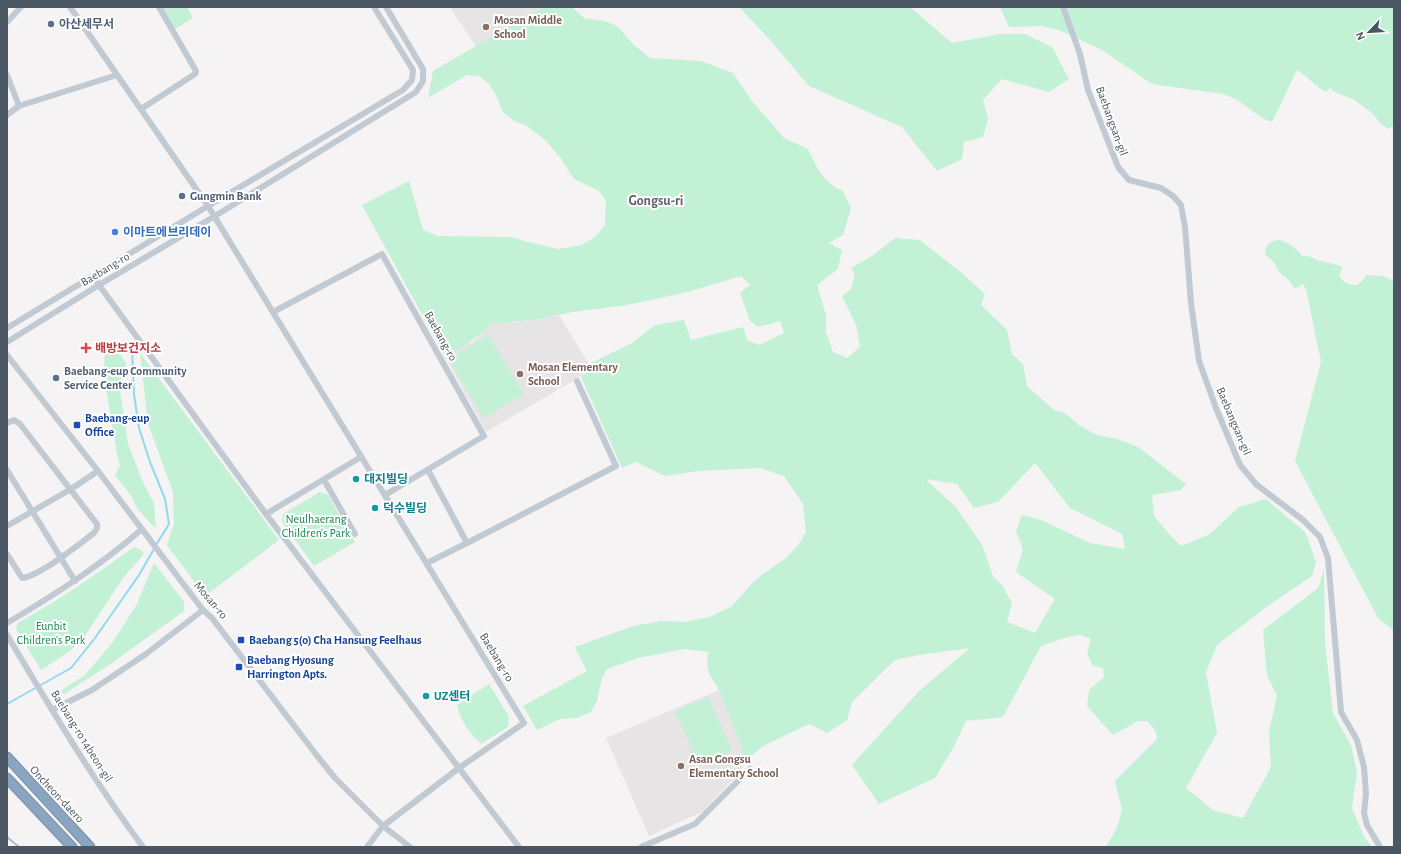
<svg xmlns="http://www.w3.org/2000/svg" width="1401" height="854" font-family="'Alegreya Sans','Noto Sans KR',sans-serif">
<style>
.education{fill:#e6e4e5}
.green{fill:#c3f1d5;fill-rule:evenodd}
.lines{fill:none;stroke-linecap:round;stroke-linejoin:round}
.stream{stroke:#90daee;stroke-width:2}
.highway-casing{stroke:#7690ad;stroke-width:11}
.minor{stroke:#c1cad2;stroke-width:6}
.highway{stroke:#8ba5c1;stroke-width:9}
.rail{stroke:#b5b8bd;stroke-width:2}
.service-dot{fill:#5c6f8a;stroke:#fff;stroke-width:1.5}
.education-dot{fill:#8d6e63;stroke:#fff;stroke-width:1.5}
.shop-dot{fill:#3f7fe0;stroke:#fff;stroke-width:1.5}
.health-dot{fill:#e0444e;stroke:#fff;stroke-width:1.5}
.transit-dot{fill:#1a4fb4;stroke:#fff;stroke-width:1.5}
.culture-dot{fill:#0f9aa8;stroke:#fff;stroke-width:1.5}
.labels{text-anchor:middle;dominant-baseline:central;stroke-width:4;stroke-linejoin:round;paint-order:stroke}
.education-label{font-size:12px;font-weight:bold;fill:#785e54;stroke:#fff;text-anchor:start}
.service-label{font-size:12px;font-weight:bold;fill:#4e5e75;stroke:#fff;text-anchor:start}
.street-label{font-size:12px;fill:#4a5661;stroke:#fff}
.shop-label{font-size:12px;font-weight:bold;fill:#366cbe;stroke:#fff;text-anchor:start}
.health-label{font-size:12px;font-weight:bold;fill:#be3a42;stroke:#fff;text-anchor:start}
.transit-label{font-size:12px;font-weight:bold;fill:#164399;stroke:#fff;text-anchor:start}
.culture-label{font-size:12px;font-weight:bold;fill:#0d838f;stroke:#fff;text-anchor:start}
.park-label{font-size:12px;fill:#17864f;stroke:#fff}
.quarter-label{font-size:14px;font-weight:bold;fill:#5f6368;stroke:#fff}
</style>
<rect width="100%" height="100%" fill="#f5f3f3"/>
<g class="education">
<path d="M450 7H543L476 47Z"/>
<path d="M559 315 589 364 588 372 486 432 442 351H449L471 343 487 329 492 322 499 323 533 320Z"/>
<path d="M719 690 743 747V763L742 770 702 812 649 836 606 738Z"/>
</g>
<g class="green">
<path d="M162 7H187L193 18 175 29Z"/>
<path d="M543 7H572L584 18 605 21 617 26 634 45 650 58 701 61 733 73 752 101 784 138 808 149C817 168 823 182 843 191L851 208 843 235 829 243 842 250 838 269 817 285 826 315V332L833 352 847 358 860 347 856 325 842 296 851 289 855 274 851 268 872 256 895 238 920 240 963 274 985 294 981 305 1007 330 1012 354 1023 364 1027 386 1054 410 1065 413 1080 426 1097 435 1117 439 1138 447 1186 484 1181 490 1152 495 1154 516 1170 535 1181 546 1210 534 1239 507 1266 499 1306 533 1316 562 1312 576 1265 608 1217 645 1206 672 1217 733 1186 788 1213 810 1243 818 1271 767 1269 732 1277 695 1267 676 1263 630 1318 588 1324 570 1325 643 1333 713 1351 745 1357 772 1352 808 1364 837 1372 847H1106L1117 828 1122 810 1115 781 1156 740C1159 732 1152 727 1147 721H1138L1113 735 1087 706 1089 690 1104 677 1103 668 1093 666 1087 654 1091 639 1080 635 1067 637 1041 646 1003 717 966 721 953 748 935 778 879 804 852 765 918 692 970 648 919 655 895 660 852 702 847 720 827 733 809 724 763 746 743 763 742 747 719 690 709 674 707 660 708 652 685 649 638 658 607 669 602 678 597 701 591 712 577 718 560 719 537 730 523 706 587 671 575 647 633 626 661 621 686 622 710 617 732 606 756 579 786 558 799 544 806 532 803 504 784 476 760 468 699 471 665 476 636 462 622 468 581 377 588 372 589 364 632 343 655 325 684 320 691 340 743 327 747 340 759 345 784 333 780 321 758 327 750 321 740 293 750 285 741 276 688 292 627 305 573 312 533 320 499 323 492 322 487 329 459 350 442 351 362 205 409 181 423 230 438 236 512 237 527 242 559 249 582 245 595 237 605 225 606 201 599 191 574 179 560 157 545 140 527 126 514 121 503 112 495 93 488 83 479 76 467 75 428 98 433 71ZM1035 463 1070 508 1122 534 1125 549 1090 543 1041 520 1022 515 1016 531 1023 549 1016 572 1055 599 1035 633 1007 622 1012 603 1002 585 993 576 982 545 956 507 925 479 957 484 974 508 998 502Z"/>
<path d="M739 7H910L952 43 1000 34H1025L1052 47 1069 79 1049 92 1002 79 983 100 988 119 983 137 964 142 962 159 937 171 902 127 809 86 771 41Z"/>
<path d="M1000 7H1394V125L1389 129 1381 124 1372 113 1353 99 1337 93 1330 88 1326 92C1315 86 1308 77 1297 70L1272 122 1262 118 1236 99 1223 94 1152 84 1102 50 1059 30 1042 26 1009 27Z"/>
<path d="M1280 240C1289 243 1296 248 1302 256H1309L1317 260 1341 266 1342 269 1339 275C1344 283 1348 285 1357 285L1363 280 1366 275 1383 276 1394 281V631L1378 618 1295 461 1321 362 1306 289 1303 284 1295 289 1288 279 1280 273 1273 261 1266 255 1265 250 1268 244 1273 241Z"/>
<path d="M488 335 524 394 483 418 449 359Z"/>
<path d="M110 340 126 363 120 391 128 444 143 482 154 503 156 528 150 523 137 508 132 497 115 475 120 466 117 454 105 382 104 347Z"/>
<path d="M140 353 279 540 205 596 167 545 174 524 173 492 148 424Z"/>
<path d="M320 492 328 495 355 542 314 566 282 522 283 514Z"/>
<path d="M134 547 141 550 144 554 123 578 85 636 70 651 41 670 16 629 18 623C59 600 97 574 134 547Z"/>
<path d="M154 563 184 602V611L112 663 64 694 59 692 85 675 113 642 137 604Z"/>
<path d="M489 684 509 717 508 727 481 744C470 734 460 720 457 705Z"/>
<path d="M708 697 732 751 700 766 675 711Z"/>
</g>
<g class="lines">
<g class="stream">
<path d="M132 349 134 394 139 428 150 462 165 499 169 524 156 545"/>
<path d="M7 704 71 668 95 638 139 575 154 549"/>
</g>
<g class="highway-casing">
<g id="highway">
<path d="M7 757 90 847"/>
<path d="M7 778 72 847"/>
</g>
</g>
<g class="minor">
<path d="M70 7 208 206 524 723 459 768 383 826 367 847"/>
<path d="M1063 7 1080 54 1088 90 1118 167 1129 180 1161 188 1173 196 1181 205 1185 227 1191 303 1199 361 1216 408 1240 465 1257 485 1303 520 1320 537 1328 558 1341 712 1357 740 1364 767 1366 794 1364 813 1367 825 1380 847"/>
<path d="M7 22 21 7"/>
<path d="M7 75 19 106"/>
<path d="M141 109 195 74 196 71 159 7"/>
<path d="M7 115 19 106 117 75"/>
<path d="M94 276 99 285 266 514 519 847"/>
<path d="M273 312 382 254 484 436 385 495"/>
<path d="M7 328 208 206 403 90 412 80 413 70 374 7"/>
<path d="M7 342 99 285 215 216 416 92 423 81V69L386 7"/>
<path d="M7 355 98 471 203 610 212 618 318 757 335 778 383 826 410 847"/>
<path d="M7 423 14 420 20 424 97 524V528L94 533C78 545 41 575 22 578L7 554"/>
<path d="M7 470 75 581"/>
<path d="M428 470 467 543 616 466 577 381"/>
<path d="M324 480 355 534"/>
<path d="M266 514 361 457"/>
<path d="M7 526 71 489 98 471"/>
<path d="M427 563 467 543"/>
<path d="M7 623C54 595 100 566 142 529"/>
<path d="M7 635C50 707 93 780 143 847"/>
<path d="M52 710 92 690 146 654 203 610"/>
<path d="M641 847 695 824 750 769"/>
</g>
<use href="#highway" class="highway"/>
<path class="rail" d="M7 837 19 847"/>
</g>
<g class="service-dot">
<circle cx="51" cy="24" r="4"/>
<circle cx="182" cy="196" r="4"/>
<circle cx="56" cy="378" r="4"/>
</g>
<g class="education-dot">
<circle cx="486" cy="27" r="4"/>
<circle cx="520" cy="374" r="4"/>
<circle cx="681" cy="766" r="4"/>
</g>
<circle class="shop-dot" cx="115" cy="232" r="4"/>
<path class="health-dot" d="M84 342h4v4h4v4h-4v4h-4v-4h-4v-4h4z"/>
<g class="transit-dot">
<rect x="73" y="421" width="8" height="8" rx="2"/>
<rect x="237" y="636" width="8" height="8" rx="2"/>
<rect x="235" y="663" width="8" height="8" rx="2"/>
</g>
<g class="culture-dot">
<circle cx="356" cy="479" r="4"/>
<circle cx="375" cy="508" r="4"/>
<circle cx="426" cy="696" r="4"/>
</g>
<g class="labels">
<g class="education-label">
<text x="494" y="20">Mosan Middle<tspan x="494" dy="14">School</tspan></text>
<text x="528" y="367">Mosan Elementary<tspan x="528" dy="14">School</tspan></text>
<text x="689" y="759">Asan Gongsu<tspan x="689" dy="14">Elementary School</tspan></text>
</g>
<g class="service-label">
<text x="59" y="24">아산세무서</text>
<text x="190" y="196">Gungmin Bank</text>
<text x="64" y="371">Baebang-eup Community<tspan x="64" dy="14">Service Center</tspan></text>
</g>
<g class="street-label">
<text transform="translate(1112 121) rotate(70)">Baebangsan-gil</text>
<text transform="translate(105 269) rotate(-31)">Baebang-ro</text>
<text transform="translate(441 336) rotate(61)">Baebang-ro</text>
<text transform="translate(1234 421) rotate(67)">Baebangsan-gil</text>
<text transform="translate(211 600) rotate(50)">Mosan-ro</text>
<text transform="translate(497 657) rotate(59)">Baebang-ro</text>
<text transform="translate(82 736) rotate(58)">Baebang-ro 14beon-gil</text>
<text transform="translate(57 794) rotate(47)">Oncheon-daero</text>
</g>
<g class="shop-label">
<text x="123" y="232">이마트에브리데이</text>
</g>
<g class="health-label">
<text x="95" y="348">배방보건지소</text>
</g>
<g class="transit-label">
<text x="85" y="418">Baebang-eup<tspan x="85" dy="14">Office</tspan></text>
<text x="249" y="640">Baebang 5(o) Cha Hansung Feelhaus</text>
<text x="247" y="660">Baebang Hyosung<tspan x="247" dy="14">Harrington Apts.</tspan></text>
</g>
<g class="culture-label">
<text x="364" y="479">대지빌딩</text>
<text x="383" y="508">덕수빌딩</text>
<text x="434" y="696">UZ센터</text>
</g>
<g class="park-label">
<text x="316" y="519">Neulhaerang<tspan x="316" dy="14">Children's Park</tspan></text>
<text x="51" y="626">Eunbit<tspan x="51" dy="14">Children's Park</tspan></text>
</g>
<g class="quarter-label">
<text x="656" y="201">Gongsu-ri</text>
</g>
</g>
<rect width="1401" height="854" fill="none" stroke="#4a5661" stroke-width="16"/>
<g transform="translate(1369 32) rotate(245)" stroke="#ffffff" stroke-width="3" paint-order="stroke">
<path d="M0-3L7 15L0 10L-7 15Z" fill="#4a5661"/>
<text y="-6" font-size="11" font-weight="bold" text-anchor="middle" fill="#4a5661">N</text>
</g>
</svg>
